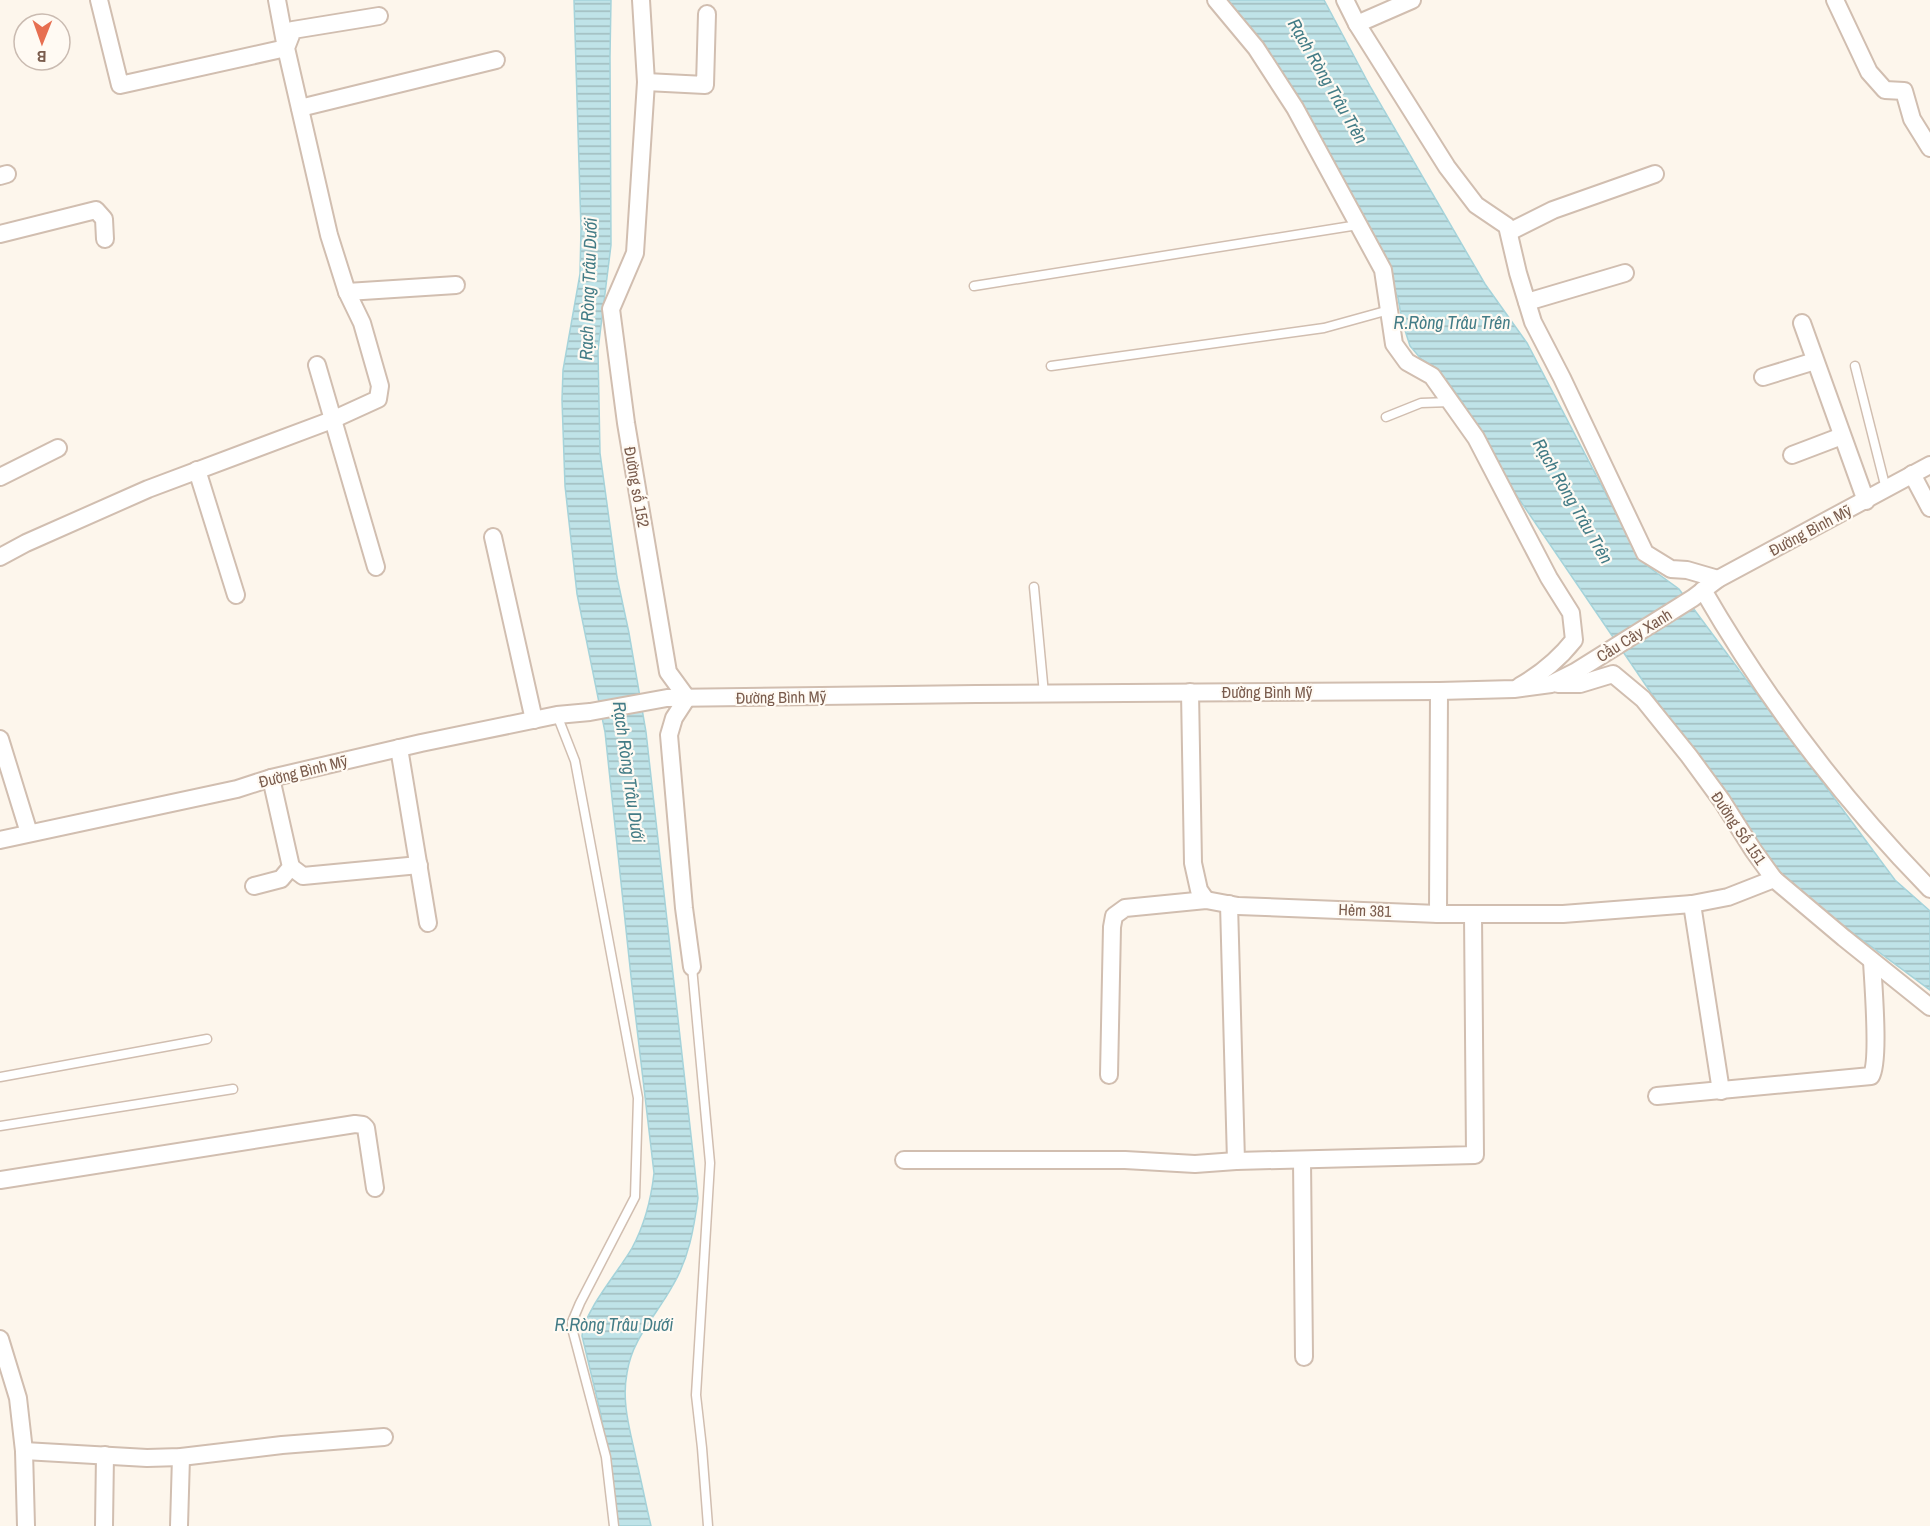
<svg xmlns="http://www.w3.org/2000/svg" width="1930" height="1526" font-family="'Archivo Narrow',sans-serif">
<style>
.water{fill:url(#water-rules);stroke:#a5d3da;stroke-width:1.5}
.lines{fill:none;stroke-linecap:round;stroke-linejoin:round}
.lane-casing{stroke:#d1beb0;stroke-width:11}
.street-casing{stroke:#d1beb0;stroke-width:20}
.lane{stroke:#fff;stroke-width:8}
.street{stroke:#fff;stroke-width:16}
.labels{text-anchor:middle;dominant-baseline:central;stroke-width:4.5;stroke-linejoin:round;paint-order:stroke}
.street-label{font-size:16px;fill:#7a5c4d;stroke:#fffaf3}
.water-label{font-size:18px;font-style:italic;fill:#437c86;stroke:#fffaf3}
</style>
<defs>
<pattern id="water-rules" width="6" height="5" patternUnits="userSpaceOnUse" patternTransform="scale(1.5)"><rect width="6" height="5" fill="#bfe3e8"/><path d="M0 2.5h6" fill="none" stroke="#a0bbbe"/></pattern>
</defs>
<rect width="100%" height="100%" fill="#fdf6ec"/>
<g class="water">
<path d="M574 0H611L610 57 611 245 598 350 600 453 617 577 629 633 646 732 698 1198C694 1228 689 1258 673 1285 657 1315 632 1338 627 1373 621 1404 631 1433 637 1463 642 1484 646 1505 651 1526H618L601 1415 582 1336C583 1312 619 1271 632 1248 645 1224 651 1200 654 1173L632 986 605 732 577 594 565 486 562 400 563 370 580 274 581 229Z"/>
<path d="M1228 0H1324L1371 88 1485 284 1527 343 1631 542 1646 565 1679 589 1895 880 1930 911V990L1826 913 1785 881 1770 864 1647 687 1502 474 1461 400 1438 369 1421 359 1410 346 1402 321 1398 298 1383 261 1281 71Z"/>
</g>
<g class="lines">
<g class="lane-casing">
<g id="lane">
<path d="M974 286 1358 225"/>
<path d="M1051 366 1324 328 1389 310"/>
<path d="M1855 366 1886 489"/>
<path d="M1386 417 1421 403 1451 402"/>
<path d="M1034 587 1044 694"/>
<path d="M557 715 575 761 638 1098 635 1197 580 1303 572 1322 573 1332 606 1457 614 1526"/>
<path d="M692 967 710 1163 696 1395 702 1448 708 1526"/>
<path d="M0 1077 207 1039"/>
<path d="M0 1126 233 1089"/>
</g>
</g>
<g class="street-casing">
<g id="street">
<path d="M99 0 120 85 286 48 277 0"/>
<path d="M641 0 646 82 635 253 611 309 626 423 668 672 687 698 674 718 669 735 684 908 692 967"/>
<path d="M1216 0 1256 48 1295 108 1383 270 1394 344 1407 362 1432 376 1476 438 1549 578 1571 613 1574 640C1559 659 1541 674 1520 686"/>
<path d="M1345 0 1357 24 1447 167 1476 205 1507 226 1518 273 1533 322 1562 378 1645 553 1671 569 1687 570 1718 579"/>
<path d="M1835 0 1869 72 1885 90 1904 91 1912 119 1930 148"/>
<path d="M1357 24 1412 0"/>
<path d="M646 82 705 85 707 14"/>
<path d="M300 108 496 60"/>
<path d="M0 176 7 174"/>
<path d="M1509 232 1553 210 1655 174"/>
<path d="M0 234 96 210 104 219 105 239"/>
<path d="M347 292 456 285"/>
<path d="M1527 302 1625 273"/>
<path d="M1802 323 1866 501"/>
<path d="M317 365 376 567"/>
<path d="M1763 377 1815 361"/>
<path d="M1792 455 1842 436"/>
<path d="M197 470 236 595"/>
<path d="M1912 474 1930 508"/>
<path d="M0 477 58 448"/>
<path d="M493 537 534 720"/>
<path d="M0 557 26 543 148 489 332 420 378 399 380 386 362 323 347 292 329 235 286 48 293 30 379 16"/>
<path d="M1703 590C1766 699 1842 799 1930 889"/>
<path d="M1558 684H1580L1613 674 1643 699 1689 756 1722 801 1753 850 1774 879 1844 938 1930 1007"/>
<path d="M1190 692 1193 863 1199 890 1206 900"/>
<path d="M0 739 29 833"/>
<path d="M399 748 428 923"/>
<path d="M0 840 237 789 271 778 421 743 557 715 590 712 667 698 976 694 1439 691 1514 689 1551 684 1575 672 1693 598 1718 579 1930 465"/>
<path d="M291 867 303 876 419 865"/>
<path d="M254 886 281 879 291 867 271 778"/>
<path d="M1229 904 1236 1161"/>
<path d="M1692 904 1721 1091"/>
<path d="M1438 914 1439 691"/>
<path d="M1109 1075 1112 927 1114 916 1125 908 1206 900 1238 906 1438 914H1563L1692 904 1728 897 1774 879"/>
<path d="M1657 1096 1871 1076C1880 1062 1873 982 1872 961"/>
<path d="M904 1160H1125L1195 1164 1236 1161 1475 1155 1473 914"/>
<path d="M1302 1160 1304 1357"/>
<path d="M0 1180 355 1124 363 1125 366 1128 375 1188"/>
<path d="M0 1339 18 1398 24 1451 26 1526"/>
<path d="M24 1451 147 1458 181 1457 282 1445 384 1437"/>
<path d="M104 1526 105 1455"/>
<path d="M179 1526 181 1457"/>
</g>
</g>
<use href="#lane" class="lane"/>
<use href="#street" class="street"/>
</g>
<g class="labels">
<g class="street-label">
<text transform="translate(637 487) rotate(80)">Đường số 152</text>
<text transform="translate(1810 530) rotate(-28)">Đường Bình Mỹ</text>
<text transform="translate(1634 635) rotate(-32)">Cầu Cây Xanh</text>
<text x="1267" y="692">Đường Bình Mỹ</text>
<text transform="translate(781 697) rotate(-1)">Đường Bình Mỹ</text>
<text transform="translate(303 771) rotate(-14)">Đường Bình Mỹ</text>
<text transform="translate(1739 828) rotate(56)">Đường Số 151</text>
<text transform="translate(1365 910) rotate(2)">Hẻm 381</text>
</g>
<g class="water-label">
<text transform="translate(1328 81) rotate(60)">Rạch Ròng Trâu Trên</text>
<text transform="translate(588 289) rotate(-88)">Rạch Ròng Trâu Dưới</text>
<text x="1452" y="322">R.Ròng Trâu Trên</text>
<text transform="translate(1573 501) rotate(60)">Rạch Ròng Trâu Trên</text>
<text transform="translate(629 772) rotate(82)">Rạch Ròng Trâu Dưới</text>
<text x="614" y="1324">R.Ròng Trâu Dưới</text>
</g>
</g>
<g transform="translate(42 42) rotate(181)"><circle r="28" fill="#fffaf3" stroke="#cabbb1" stroke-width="1.5"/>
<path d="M0-4.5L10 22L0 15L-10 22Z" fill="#e76f51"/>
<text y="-9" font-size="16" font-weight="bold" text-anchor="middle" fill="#7a5c4d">B</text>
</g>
</svg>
